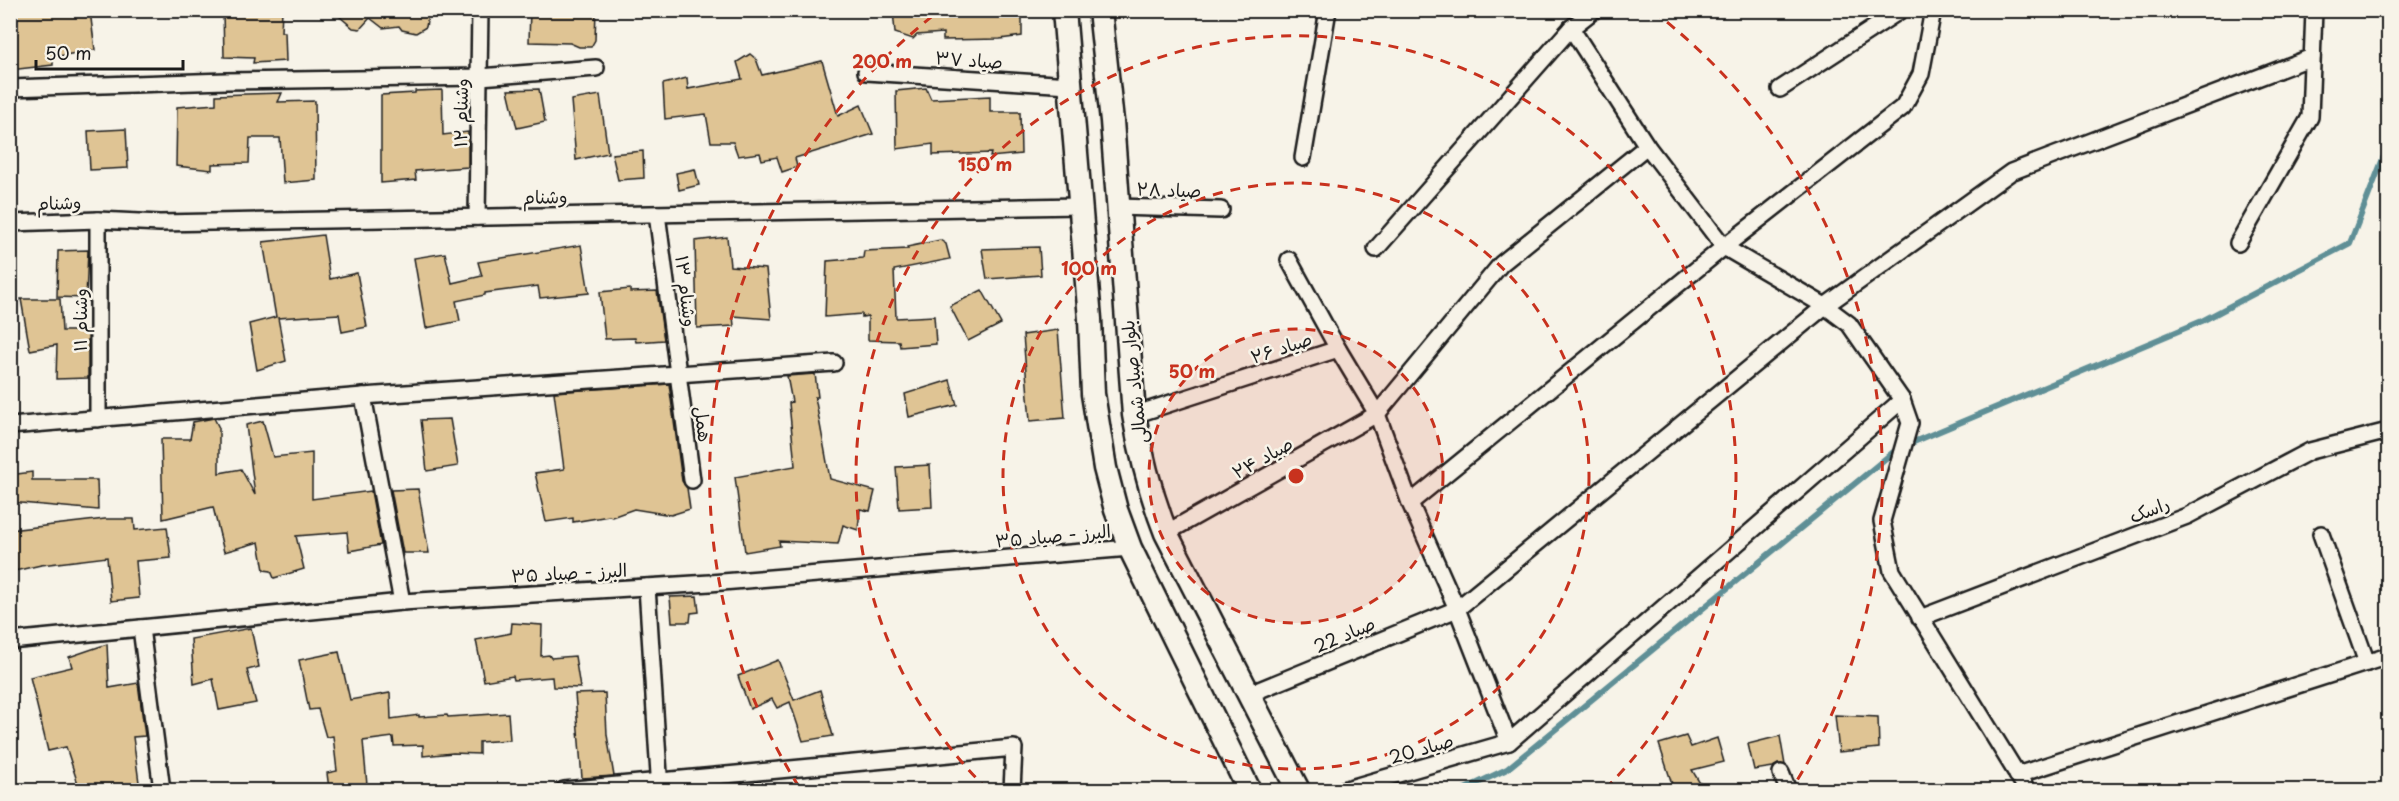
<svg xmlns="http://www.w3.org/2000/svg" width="2399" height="801" font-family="'Playpen Sans','Playpen Sans Arabic',sans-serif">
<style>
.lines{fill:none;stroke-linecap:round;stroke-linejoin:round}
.stream{stroke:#5f8f96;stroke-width:6}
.building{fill:#dfc494;stroke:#1c1c1c;stroke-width:1.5}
.minor-casing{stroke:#1c1c1c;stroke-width:20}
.secondary-casing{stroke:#1c1c1c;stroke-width:27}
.minor{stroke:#f7f3e8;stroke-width:15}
.secondary{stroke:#f7f3e8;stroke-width:22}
.ring{fill:none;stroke:#c8321e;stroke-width:3;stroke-dasharray:10 8}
.labels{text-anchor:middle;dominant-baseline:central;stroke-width:5;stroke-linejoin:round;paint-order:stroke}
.street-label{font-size:18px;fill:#1c1c1c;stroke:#f7f3e8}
.centre{fill:#c8321e;stroke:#f7f3e8;stroke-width:3}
.ring-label{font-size:18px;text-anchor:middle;font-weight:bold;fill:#c8321e;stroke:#f7f3e8;stroke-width:5;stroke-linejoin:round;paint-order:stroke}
</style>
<rect width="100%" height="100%" fill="#f7f3e8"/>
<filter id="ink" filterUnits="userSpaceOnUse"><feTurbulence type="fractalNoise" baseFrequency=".0167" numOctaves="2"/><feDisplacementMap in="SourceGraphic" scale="12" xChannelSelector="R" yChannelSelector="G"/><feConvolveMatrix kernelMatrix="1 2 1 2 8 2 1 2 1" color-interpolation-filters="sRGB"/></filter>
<g filter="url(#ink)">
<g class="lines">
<path class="stream" d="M1463 790 1507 769 1897 449 2202 321 2350 243 2384 156 2388 139"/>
</g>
<g class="building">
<path d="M10 10 90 11 95 50 53 57V65L10 70Z"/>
<path d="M223 10H282L281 32H285L286 61 253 63 254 58 224 57Z"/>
<path d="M332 10H429L426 27 416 33 402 30 399 26 383 28 370 18 360 29 353 28Z"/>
<path d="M530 10H596L595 40 591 47H579L570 43 529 42Z"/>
<path d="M893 10H1022V36L1000 39 943 40V33L917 35 913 39 895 33Z"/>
<path d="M750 54 756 59 762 75 822 61 838 116 861 105 873 134 795 158 797 167 782 172 777 157 762 160 760 153 738 156 733 142H711L706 114 665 119 663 84 687 78 688 89 742 79 737 62Z"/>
<path d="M926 88 931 99 990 96V112H1020L1021 154 990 157 991 153 933 155V144L897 149 896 91Z"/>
<path d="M539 89 545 122 517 128 508 90Z"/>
<path d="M442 90 443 135 468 132V167L415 171 416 180 381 183V95L415 93V91Z"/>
<path d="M282 93 278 102 315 101 316 180 283 183 280 138H250L249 163 212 164V170L176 166 177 107 216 104V95Z"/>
<path d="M600 95 608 153 576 160 571 100Z"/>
<path d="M126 129 128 168 90 170 88 131Z"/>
<path d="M643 151 644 178 618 180 612 154Z"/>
<path d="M695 169 699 185 679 190 676 173Z"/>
<path d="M323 235 330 279 357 273 367 327 342 332 339 314 278 318 286 361 257 370 249 324 276 317 263 242Z"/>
<path d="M727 237 730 266 766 269 771 319 733 316 734 326 697 328 695 241Z"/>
<path d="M940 240 946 244 950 259 894 270 896 318 934 316 936 344 900 347 899 341 868 340V316L862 317V314L825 317 827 261 863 258 864 251 908 249 907 247Z"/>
<path d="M581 245 589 293 540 298 538 286 485 293V295L456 301 460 321 426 328 414 258 445 253 452 283 482 276 478 262Z"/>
<path d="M1039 247 1041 275 987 279 982 249Z"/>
<path d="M88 250 86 298 57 297 58 251Z"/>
<path d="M630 289V292L657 291 664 340 636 342 635 338 605 339 600 292Z"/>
<path d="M982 290 1001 324 968 341 950 306Z"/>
<path d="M21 299H60L62 331H88V378L56 379 57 345 30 350Z"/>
<path d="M1058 330 1065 418 1030 421 1023 335Z"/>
<path d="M815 374 818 397H815L830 479 875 491 870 511 860 509 858 530 843 525 838 544 779 541 780 546 745 552 735 477 795 466 789 403 792 402 787 376Z"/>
<path d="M950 380 957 405 909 417 905 394Z"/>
<path d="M669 384 682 481 687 488 690 509 671 515 634 509 612 517 609 516 573 522V518L546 522 535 473 564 469 554 392Z"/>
<path d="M214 418 219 428V473L241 469 255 495 246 425 263 421 273 457 312 453V499L371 491 381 545 349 551 347 532 296 536 304 569 274 578 271 571 264 570 259 542 224 552 213 507 163 519 161 439H190L193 422Z"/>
<path d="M450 419 458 466 427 471 421 420Z"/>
<path d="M930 465 932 507 899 509 896 467Z"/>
<path d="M32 472V480H97L98 510 10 502V475Z"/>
<path d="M418 489 429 553H403L391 490Z"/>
<path d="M105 519H134L135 530 167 527 171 558 136 561 139 598 111 601 107 557 41 565 10 572V530Z"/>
<path d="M697 596 699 612 691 613 690 622H672L670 597Z"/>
<path d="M512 623 542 625 541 656 549 655 551 658 575 656 580 688 553 687 552 677 514 680 513 676 484 681 476 640 511 633Z"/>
<path d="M251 628 259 667 247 670 256 703 219 710 213 679 194 684 191 639Z"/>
<path d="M107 644 109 688 138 683 145 736 133 737 140 790H80L66 747 48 751 30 677 72 667 69 657Z"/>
<path d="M339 652 350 700 390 693 391 719 419 715V717L447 715 448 717 508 713 510 740 479 742V754L453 753 423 756V745L394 746 393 737 363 741 367 785 329 789 327 773 337 771 333 736 326 737 318 709 309 710 299 660Z"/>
<path d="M778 660 794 700 820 690 833 736 803 741 790 702 777 708 772 699 750 709 738 676Z"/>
<path d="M605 693 607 735 614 776 582 778 575 694Z"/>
<path d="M1835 715 1878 717 1879 748 1839 752Z"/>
<path d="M1686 736 1691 747 1717 738 1724 762 1692 770 1704 790H1674L1659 744Z"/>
<path d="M1780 736 1785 765 1778 764 1773 767 1754 770 1748 744Z"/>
</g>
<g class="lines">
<g class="minor-casing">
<g id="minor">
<path d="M1571 28 1647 146 1724 247 1825 306 1849 324 1902 400 1910 423 1882 521 1892 571 2027 790"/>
<path d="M866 72 1070 85"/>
<path d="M10 88 226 81 480 77 596 68"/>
<path d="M1780 89 1901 10"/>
<path d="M1303 158 1328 10"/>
<path d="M1117 207 1221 210"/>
<path d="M657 214 692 480"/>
<path d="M477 217 480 10"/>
<path d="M10 223 98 220 160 223 1080 206"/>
<path d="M2238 243 2310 117 2314 10"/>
<path d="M1376 249 1571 28 1594 10"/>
<path d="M1289 260 1338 349 1377 414 1410 503 1457 609 1509 742"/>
<path d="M363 396 402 602"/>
<path d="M1134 415 1338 349"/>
<path d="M98 419V220"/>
<path d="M10 426 363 396 834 363"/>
<path d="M1410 503 1724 247 1903 107 1921 74 1933 10"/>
<path d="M1166 533 1377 414 1501 264 1647 146"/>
<path d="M2321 534 2367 663"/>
<path d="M647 587 660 790"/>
<path d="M1920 618 2187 516 2310 451 2388 431"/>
<path d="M141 628 162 790"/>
<path d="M10 641 402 602 710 583 1130 548"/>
<path d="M1247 695 1457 609 1825 306 2011 172 2312 57"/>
<path d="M1781 773 1788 790"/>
<path d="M2017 775 2388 656"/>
<path d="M564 790 1014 748 1012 790"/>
<path d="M1343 790 1509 742 1902 400"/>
</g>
</g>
<g class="secondary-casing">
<g id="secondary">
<path d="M1064 10 1090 319 1093 394 1105 468 1116 510 1130 548 1249 790"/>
<path d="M1100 10 1112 121 1134 415C1141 456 1151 495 1166 533L1298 790"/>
</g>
</g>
<use href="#minor" class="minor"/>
<use href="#secondary" class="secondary"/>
</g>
</g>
<circle cx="1296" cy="476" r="147" fill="#c8321e" fill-opacity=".12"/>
<g class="ring">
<circle cx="1296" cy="476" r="147"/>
<circle cx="1296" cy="476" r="293"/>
<path d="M988 790A440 440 0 1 1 1604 790"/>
<path d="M799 787A586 586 0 0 1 939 11M1653 11A586 586 0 0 1 1793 787"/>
</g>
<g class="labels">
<g class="street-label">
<text transform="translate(969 59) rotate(4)">صیاد ۳۷</text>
<text transform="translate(460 113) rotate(-89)">وشنام ۱۲</text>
<text transform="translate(1169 189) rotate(2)">صیاد ۲۸</text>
<text transform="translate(545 196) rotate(-1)">وشنام</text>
<text transform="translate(59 202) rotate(-2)">وشنام</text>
<text transform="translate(687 291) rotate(83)">وشنام ۱۳</text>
<text transform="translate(79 320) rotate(-90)">وشنام ۱۱</text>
<text transform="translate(1281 347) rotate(-18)">صیاد ۲۶</text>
<text transform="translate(1133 382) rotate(-96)">بلوار صیاد شمالی</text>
<text transform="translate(704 424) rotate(83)">همل</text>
<text transform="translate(1262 457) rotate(-29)">صیاد ۲۴</text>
<text transform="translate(2149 509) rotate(-21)">راسک</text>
<text transform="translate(1053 535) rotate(-5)">البرز - صیاد ۳۵</text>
<text transform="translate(569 572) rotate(-3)">البرز - صیاد ۳۵</text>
<text transform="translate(1344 634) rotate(-23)">صیاد 22</text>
<text transform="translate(1421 748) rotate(-16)">صیاد 20</text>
</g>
</g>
<circle cx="1296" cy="476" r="9" class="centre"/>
<g class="ring-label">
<text x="882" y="68">200 m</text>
<text x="985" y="171">150 m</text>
<text x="1089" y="275">100 m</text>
<text x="1192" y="378">50 m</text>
</g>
<rect width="2399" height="801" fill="none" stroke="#f7f3e8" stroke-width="36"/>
<rect x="18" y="18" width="2363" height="765" fill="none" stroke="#1c1c1c" stroke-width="2" filter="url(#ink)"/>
<path d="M36 60v9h147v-9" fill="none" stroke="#1c1c1c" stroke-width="3"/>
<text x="45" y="60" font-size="18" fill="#1c1c1c" stroke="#f7f3e8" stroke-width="4.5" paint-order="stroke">50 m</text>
</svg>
